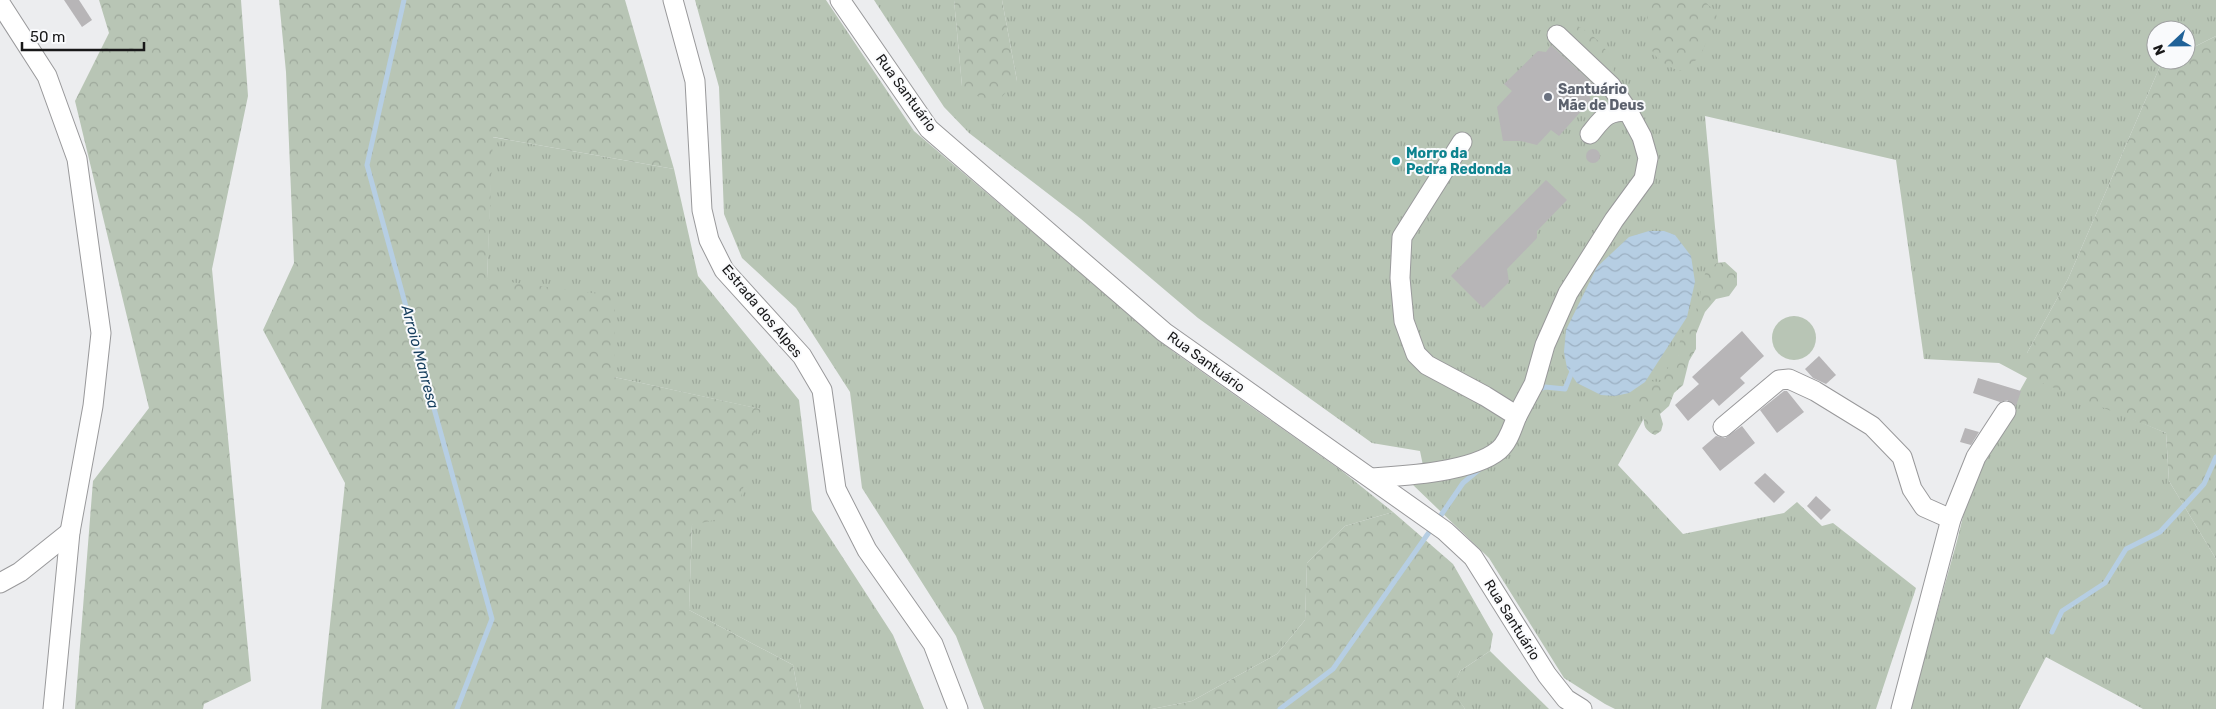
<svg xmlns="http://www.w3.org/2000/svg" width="2216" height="709" font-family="Rubik,sans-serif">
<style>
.grass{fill:url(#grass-tufts)}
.forest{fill:url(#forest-crowns)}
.pitch{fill:#b8c5b5}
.water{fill:url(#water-waves)}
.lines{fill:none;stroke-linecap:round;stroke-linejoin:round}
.stream{stroke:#b6cee3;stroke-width:5}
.building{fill:#b7b5b7}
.minor-casing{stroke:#99999b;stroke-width:21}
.minor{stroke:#fff;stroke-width:19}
.worship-dot{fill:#6b7280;stroke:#f9fafc;stroke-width:2}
.culture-dot{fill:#0f9aa8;stroke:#f9fafc;stroke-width:2}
.labels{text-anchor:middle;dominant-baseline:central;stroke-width:4;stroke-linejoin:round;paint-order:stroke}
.worship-label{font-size:14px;font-weight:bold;fill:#5b616d;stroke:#f9fafc;text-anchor:start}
.street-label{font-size:14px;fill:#181819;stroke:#f9fafc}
.culture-label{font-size:14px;font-weight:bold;fill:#0d838f;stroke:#f9fafc;text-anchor:start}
.water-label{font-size:15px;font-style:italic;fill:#18405f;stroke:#f9fafc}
</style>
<defs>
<pattern id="grass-tufts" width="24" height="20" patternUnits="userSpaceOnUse" patternTransform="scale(1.25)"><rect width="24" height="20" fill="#b8c5b5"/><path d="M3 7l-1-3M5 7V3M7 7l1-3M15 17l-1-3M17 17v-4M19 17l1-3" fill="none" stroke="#9da89b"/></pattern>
<pattern id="forest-crowns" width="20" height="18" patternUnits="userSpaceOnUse" patternTransform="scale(1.25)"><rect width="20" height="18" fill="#b8c5b5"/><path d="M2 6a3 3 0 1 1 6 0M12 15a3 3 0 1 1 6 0" fill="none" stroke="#9da89b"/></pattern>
<pattern id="water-waves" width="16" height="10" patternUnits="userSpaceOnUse" patternTransform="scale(1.25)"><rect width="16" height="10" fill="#b6cee3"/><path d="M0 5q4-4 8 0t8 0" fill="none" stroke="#9cb0c2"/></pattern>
</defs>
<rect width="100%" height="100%" fill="#ecedef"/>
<g class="grass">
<path d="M695 0H826L914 131 1174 352 1342 471 1393 512 1345 526 1307 563 1305 620 1277 654 1192 701 1152 709H984L956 636 862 488 850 392 796 308 742 258 724 214 719 87Z"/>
<path d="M874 0H954L962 86 1017 81 1002 0H2216V36L2186 51V30H2156V60H2168L2161 64 2068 279 2027 353 2107 408 2166 433 2169 481 2216 559V709H2143L2046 657 2019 709H1910L1957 541 1974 472 2027 378 1999 363 1924 359 1896 160 1705 116 1720 282 1618 465 1683 534 1784 513 1797 502 1822 526 1833 523 1916 588 1876 709H1615L1605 704 1564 678 1489 558 1412 484 1426 480 1420 451 1372 443 1198 318 1081 219 969 133 944 107Z"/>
<path d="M492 137 674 169 698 276 799 400 812 510 893 635 924 709H801L793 665 689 610 692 525 760 409 614 377 487 279Z"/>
<path d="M1490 651 1549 709H1465L1451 689 1460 671Z"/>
</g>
<g class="forest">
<path d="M99 0H241L248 96 212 269 251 681 204 704 203 709H75L93 481 149 408 75 101 109 33Z"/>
<path d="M279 0H625L674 169 493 137 487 279 615 296 614 377 761 409 737 515 692 525 689 610 793 665 801 709H321L345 483 263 330 294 263 286 72Z"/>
<path d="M954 0H1002L1017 81 993 106 962 86Z"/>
<path d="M1646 0H1703L1716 12 1717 20 1699 58 1680 71C1639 56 1651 34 1646 0Z"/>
<path d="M1571 23C1592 32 1615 51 1614 77L1563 29 1564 24Z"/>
<path d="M2216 36V559L2169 481 2166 433 2027 377V353L2068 279 2161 64 2168 60H2186V51Z"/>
<path d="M1725 262 1737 273V285L1729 296 1716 299 1705 312 1696 334V349L1689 361 1683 385 1674 393 1669 406 1660 414 1663 424 1661 431 1655 435C1645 431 1643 425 1644 416L1630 402 1635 391 1647 381 1662 382 1663 374 1679 355C1677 334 1691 324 1698 305 1701 294 1702 282 1706 271L1717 263Z"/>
<path d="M1393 512 1453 564 1493 634 1490 651 1460 671 1452 689 1465 709H1152L1192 701 1277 654 1305 620 1307 563 1345 526Z"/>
</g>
<circle class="pitch" cx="1794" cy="338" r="22"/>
<path class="water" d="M1649 231H1664L1675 235 1691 256 1695 282 1687 317 1645 382 1629 393 1615 396 1601 395 1577 383 1567 368 1564 352 1566 330 1597 267 1629 237Z"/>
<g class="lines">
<g class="stream">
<path d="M404 0 367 165 492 619 457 709"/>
<path d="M1538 390 1545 387 1565 389 1573 369"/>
<path d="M1437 521 1463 483 1481 468"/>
<path d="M2052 632 2062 611 2105 583 2126 549 2160 532 2204 484 2216 457"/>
<path d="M1280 709 1333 669 1432 528"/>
</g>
</g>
<g class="building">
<path d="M64 0H79L92 20 82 27Z"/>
<path d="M1551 45 1595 86 1588 93 1591 100 1559 136 1551 130 1537 145 1521 141H1503L1497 107 1512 91 1504 84 1538 51 1546 52Z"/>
<circle cx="1593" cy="156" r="7"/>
<path d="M1546 180 1567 200 1537 231V238L1507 269 1509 282 1483 308 1451 276Z"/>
<path d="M1742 331 1764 356 1740 378 1745 383 1719 406 1713 399 1688 421 1675 405 1699 384 1692 377Z"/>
<path d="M1819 356 1836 375 1826 384 1813 378 1805 369Z"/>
<path d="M1978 378 2021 391 2016 406 2007 400 2000 402 1973 393Z"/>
<path d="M1784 391H1787L1804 412 1777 433 1760 410Z"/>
<path d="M1742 426 1755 443 1720 471 1702 448 1716 436 1725 438Z"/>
<path d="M1965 428 1979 432 1971 445 1960 442Z"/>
<path d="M1765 473 1785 492 1774 503 1754 483Z"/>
<path d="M1816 496 1831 510 1821 520 1807 506Z"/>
</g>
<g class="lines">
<g class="minor-casing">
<g id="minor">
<path d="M673 0 695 81 702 210 709 240 724 270 802 356 822 390 836 489 867 550 933 644 958 709"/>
<path d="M840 0 929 129 1164 332 1445 531 1473 557 1547 675 1566 699 1582 709"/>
<path d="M0 3 47 76 77 159 101 333 93 406 70 532 53 709"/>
<path d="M1557 35 1611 86 1628 111"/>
<path d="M1517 416 1534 384 1545 345 1568 293 1614 220 1644 179 1648 158 1642 137 1628 111C1606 111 1603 118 1590 134"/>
<path d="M1723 427 1779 380 1789 379 1815 391 1872 426 1902 457 1912 489 1924 507 1951 519"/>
<path d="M1371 478C1404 476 1473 472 1499 450 1509 441 1512 428 1517 416L1485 396 1427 365 1416 354 1404 321 1400 278 1402 237 1462 142"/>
<path d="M0 583 20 572 70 532"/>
<path d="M1901 709 1951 519 1976 457 2006 411"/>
</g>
</g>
<use href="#minor" class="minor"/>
</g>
<circle class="worship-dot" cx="1548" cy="97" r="5"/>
<circle class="culture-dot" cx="1396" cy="161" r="5"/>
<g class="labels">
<g class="worship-label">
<text x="1558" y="89">Santuário<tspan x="1558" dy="16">Mãe de Deus</tspan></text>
</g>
<g class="street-label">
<text transform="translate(906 93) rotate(54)">Rua Santuário</text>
<text transform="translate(762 311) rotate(50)">Estrada dos Alpes</text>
<text transform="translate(1206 362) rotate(36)">Rua Santuário</text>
<text transform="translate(1512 620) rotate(58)">Rua Santuário</text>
</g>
<g class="culture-label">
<text x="1406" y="153">Morro da<tspan x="1406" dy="16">Pedra Redonda</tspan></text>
</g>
<g class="water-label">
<text transform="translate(420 357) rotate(75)">Arroio Manresa</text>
</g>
</g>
<g transform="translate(2171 45) rotate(248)"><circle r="24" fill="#f9fafc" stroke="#9fa0a1"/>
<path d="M0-4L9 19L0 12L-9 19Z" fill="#206298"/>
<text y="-8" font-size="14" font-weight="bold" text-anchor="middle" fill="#181819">N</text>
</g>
<path d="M22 42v8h122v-8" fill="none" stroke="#181819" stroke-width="2.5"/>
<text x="30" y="42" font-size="15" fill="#181819" stroke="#f9fafc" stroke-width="4" paint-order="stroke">50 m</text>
</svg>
